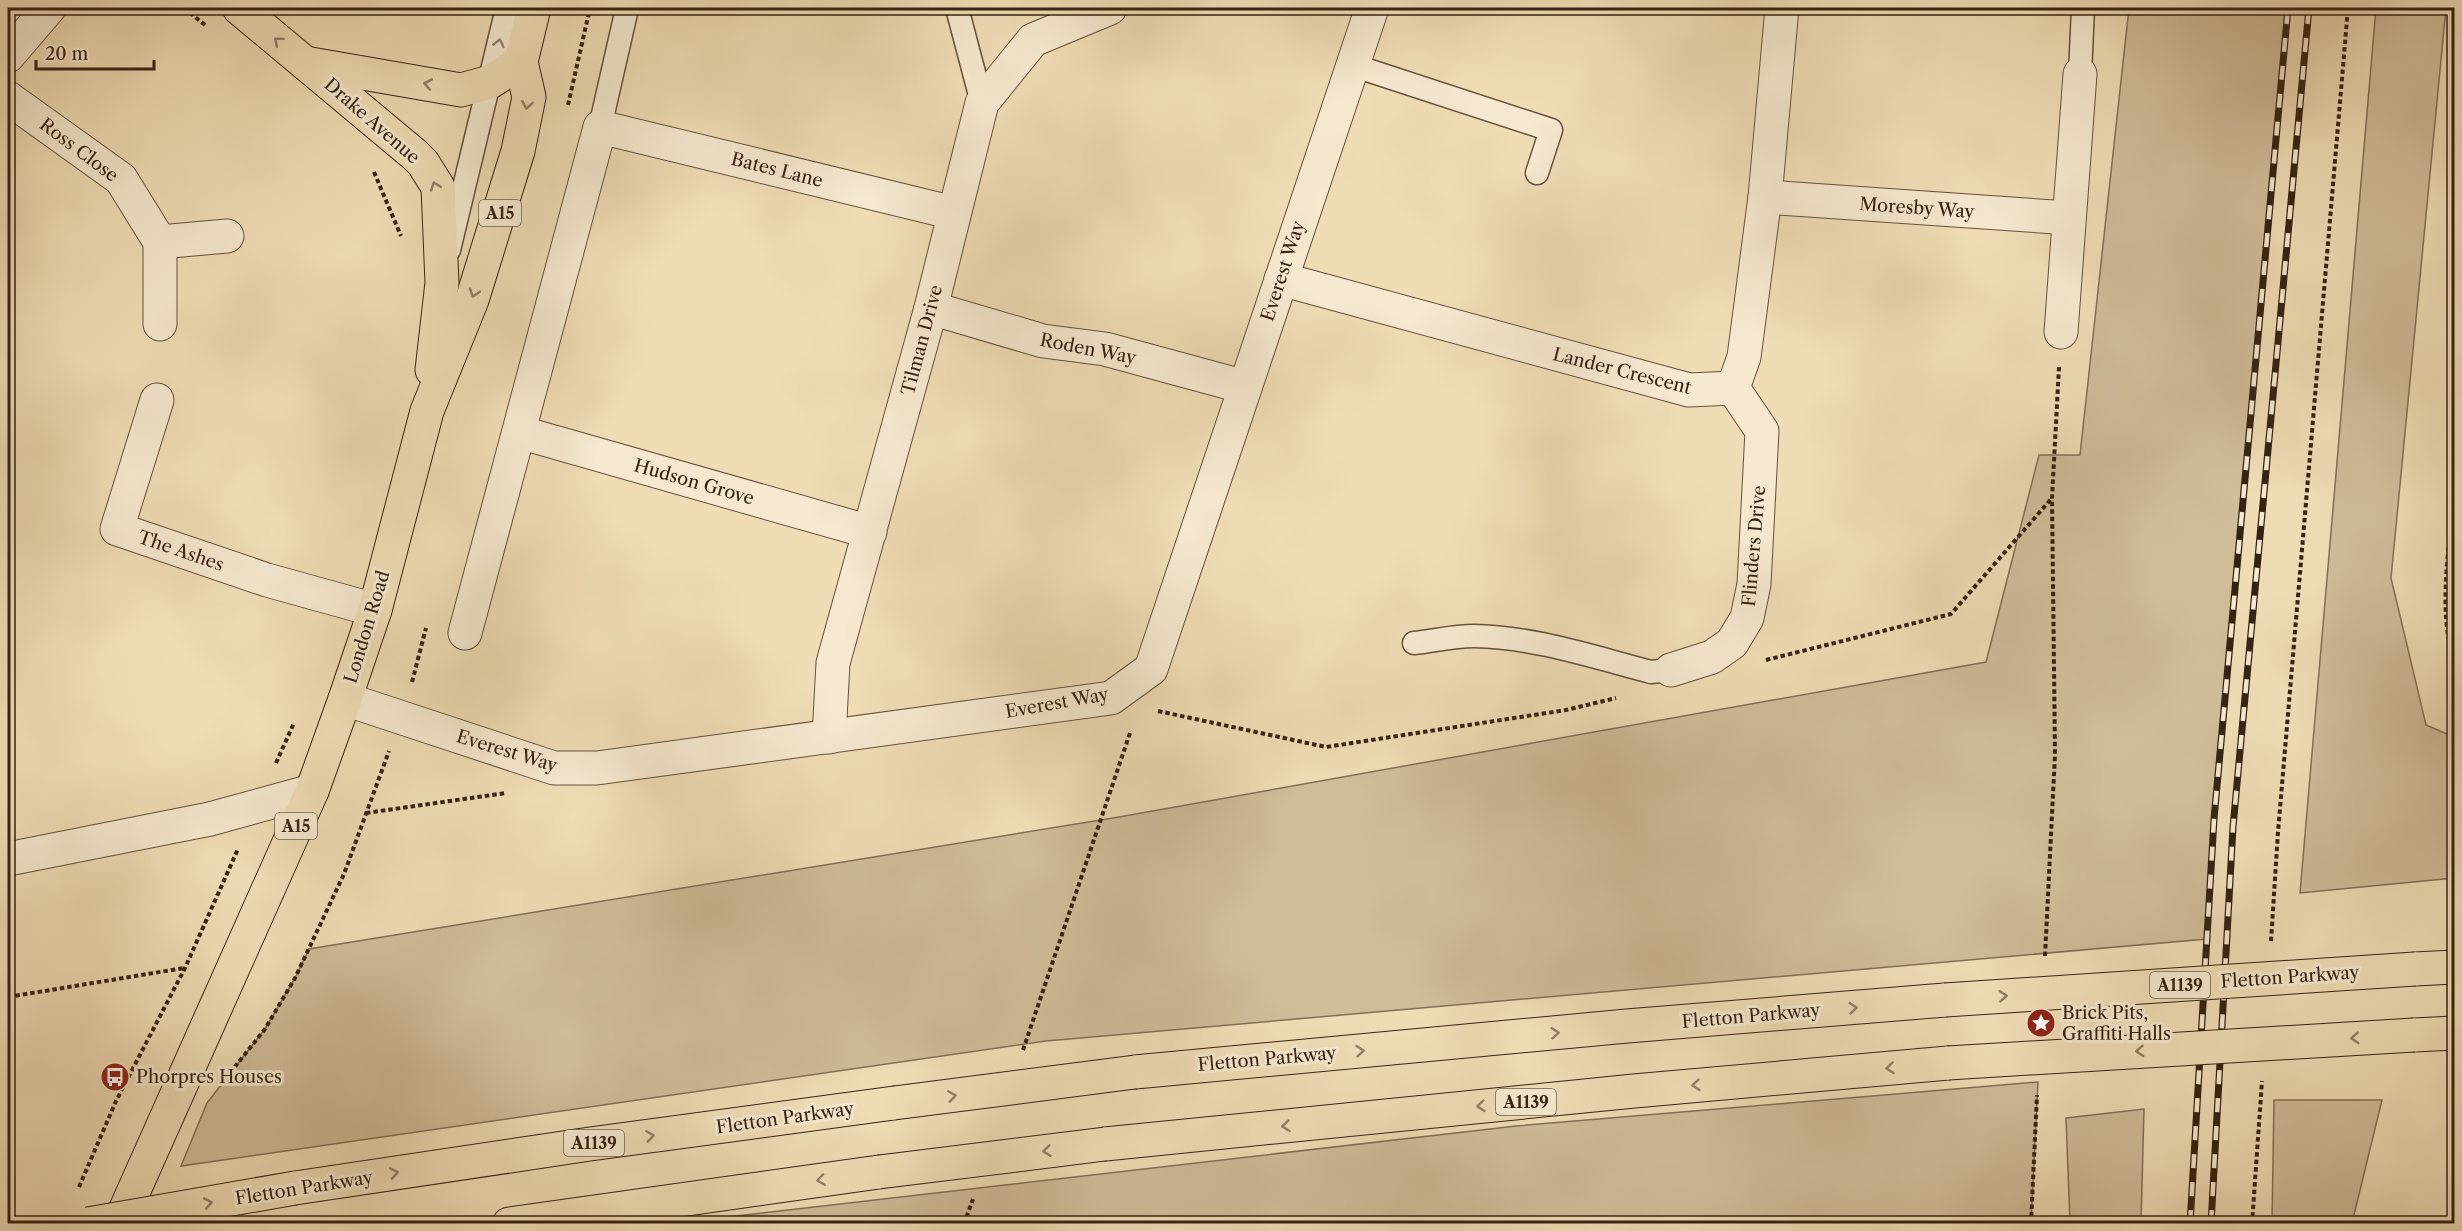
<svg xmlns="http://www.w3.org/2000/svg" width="2462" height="1231" font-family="'Libre Caslon Text',serif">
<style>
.green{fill:#d0bc99;stroke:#836f56;stroke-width:1.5}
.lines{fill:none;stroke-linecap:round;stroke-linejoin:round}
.service-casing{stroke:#64503c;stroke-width:25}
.minor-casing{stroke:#64503c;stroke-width:35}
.primary-casing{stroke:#362213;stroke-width:35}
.trunk-casing{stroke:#362213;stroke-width:35}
.path{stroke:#362213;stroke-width:4;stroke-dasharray:4.5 3;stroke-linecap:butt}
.service{stroke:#f5e8cf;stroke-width:22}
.minor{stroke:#f5e8cf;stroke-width:33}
.primary{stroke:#efdcb5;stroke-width:33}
.trunk{stroke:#efdcb5;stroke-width:33}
.rail-casing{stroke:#362213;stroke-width:7}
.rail{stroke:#f5e8cf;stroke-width:4.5;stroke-dasharray:14;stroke-linecap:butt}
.trunk-bridge-casing{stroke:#362213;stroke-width:35;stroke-linecap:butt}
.trunk-bridge{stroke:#efdcb5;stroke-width:33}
.oneway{stroke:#927f64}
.oneway2{stroke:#968571}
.labels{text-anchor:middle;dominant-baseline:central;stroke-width:6;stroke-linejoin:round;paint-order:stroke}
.shield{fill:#f5e8cf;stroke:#6f5d4b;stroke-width:1.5}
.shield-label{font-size:16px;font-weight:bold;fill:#362213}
.street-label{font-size:18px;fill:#362213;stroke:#f5e8cf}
.poi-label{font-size:18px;fill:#362213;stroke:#f5e8cf;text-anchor:start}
</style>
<rect width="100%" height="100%" fill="#efdcb5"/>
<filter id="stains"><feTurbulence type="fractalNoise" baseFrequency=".00333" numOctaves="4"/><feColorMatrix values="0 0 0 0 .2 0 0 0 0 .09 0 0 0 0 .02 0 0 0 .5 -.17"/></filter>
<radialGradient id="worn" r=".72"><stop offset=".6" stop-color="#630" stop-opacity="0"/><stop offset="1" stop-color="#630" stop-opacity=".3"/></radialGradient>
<g class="green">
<path d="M2129 8H2288L2214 819 2207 939 1046 1041 181 1166 207 1103 265 1029 295 978 309 949 1119 817 1986 662 2039 455H2080Z"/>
<path d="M2376 8H2446L2391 578 2426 725 2454 737V878L2300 893Z"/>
<path d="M2038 1082 2031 1223H675L1516 1126Z"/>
<path d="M2274 1100H2382L2352 1223H2272Z"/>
<path d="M2144 1109 2141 1223H2070L2066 1118Z"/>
</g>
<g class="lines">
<g class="service-casing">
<g id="service">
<path d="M957 8 982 103"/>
<path d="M1352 65 1551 130 1537 173"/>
<path d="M2080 74 2083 8"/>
<path d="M600 127 626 13"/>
<path d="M449 250 507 8"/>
<path d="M1414 643C1433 641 1454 636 1474 636 1534 637 1593 657 1651 672L1671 670"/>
</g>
</g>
<g class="minor-casing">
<g id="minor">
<path d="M8 56 49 8"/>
<path d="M8 98 121 179 160 242V324"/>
<path d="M1765 197 2069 218"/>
<path d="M160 242 227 236"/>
<path d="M1281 279 1689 390 1733 388"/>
<path d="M931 308 1043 341 1105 349 1245 387"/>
<path d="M2061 332 2080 74"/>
<path d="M1733 388 1744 357 1765 197 1782 8"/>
<path d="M157 400 117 529 267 580 375 610"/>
<path d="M519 432 870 532"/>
<path d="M465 633 600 127 954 213"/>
<path d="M1671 670 1712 657 1732 643 1747 618 1754 584 1762 431 1733 388"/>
<path d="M345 699 554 768H597L1111 698 1151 669 1372 8"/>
<path d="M829 737 833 663 931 308 982 103 1033 40 1110 8"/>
<path d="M8 859 210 819 312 791"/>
</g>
</g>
<g class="primary-casing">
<g id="primary">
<path d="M239 8 415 155 423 163 438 187 442 283 432 370"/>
<path d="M305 63 461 90 490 82 521 62"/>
<path d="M119 1224 312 791 345 699 375 610 427 411 472 300 518 151 529 97 521 62 534 8"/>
</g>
</g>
<g class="trunk-casing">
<g id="trunk">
<path d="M2415 969 2454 967"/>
<path d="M2414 1035 2454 1033"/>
<path d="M1135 1072 1627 1026 1945 1000"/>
<path d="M1105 1144 1634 1091 1948 1063"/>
<path d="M295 1188 590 1144 894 1103"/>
<path d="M509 1224 879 1172"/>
</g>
</g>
<g class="path">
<path d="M184 8 205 25"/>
<path d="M568 105 590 8"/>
<path d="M374 172 401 236"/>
<path d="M2454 495C2450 542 2437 614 2454 658"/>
<path d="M1766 660 1951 614 2052 498"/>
<path d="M412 682 426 628"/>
<path d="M1158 711 1326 747 1566 710 1616 698"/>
<path d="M276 763 294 723"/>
<path d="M366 813 506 793"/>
<path d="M2271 941 2278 832 2348 8"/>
<path d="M2045 956 2055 754 2052 498 2059 367"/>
<path d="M8 997 184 968"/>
<path d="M1023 1050 1131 730"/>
<path d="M230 1073 265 1029 295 978 344 874 389 751"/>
<path d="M79 1187 116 1101 185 968 238 849"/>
<path d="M964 1224 973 1199"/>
<path d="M2031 1224 2037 1095"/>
<path d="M2252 1224 2262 1081"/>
</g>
<use href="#service" class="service"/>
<use href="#minor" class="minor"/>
<use href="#primary" class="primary"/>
<use href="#trunk" class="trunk"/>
<g class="rail-casing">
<g id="rail">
<path d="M2190 1224 2214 819 2288 8"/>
<path d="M2211 1224 2233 827 2309 8"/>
</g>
</g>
<use href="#rail" class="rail"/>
<g class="trunk-bridge-casing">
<g id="trunk-bridge">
<path d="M1945 1000 2415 969"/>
<path d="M1948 1063 2414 1035"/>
<path d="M894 1103 1135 1072"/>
<path d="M879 1172 1105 1144"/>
<path d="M88 1224 295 1188"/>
</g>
</g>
<use href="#trunk-bridge" class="trunk-bridge"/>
</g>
<defs><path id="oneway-chevron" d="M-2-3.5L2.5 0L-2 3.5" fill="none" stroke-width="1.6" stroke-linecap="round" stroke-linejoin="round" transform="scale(1.5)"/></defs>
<g class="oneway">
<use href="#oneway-chevron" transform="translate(278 41) rotate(-140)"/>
<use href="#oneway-chevron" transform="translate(428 84) rotate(-170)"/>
<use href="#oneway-chevron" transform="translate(527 105) rotate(100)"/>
<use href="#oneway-chevron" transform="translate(435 186) rotate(-110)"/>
<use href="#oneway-chevron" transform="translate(474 293) rotate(108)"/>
<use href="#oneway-chevron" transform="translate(2003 996) rotate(-4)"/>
<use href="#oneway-chevron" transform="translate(1853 1008) rotate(-5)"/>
<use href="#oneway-chevron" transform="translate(1555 1033) rotate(-5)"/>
<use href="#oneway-chevron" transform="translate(2355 1038) rotate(177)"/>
<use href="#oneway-chevron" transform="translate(1360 1051) rotate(-5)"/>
<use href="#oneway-chevron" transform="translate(2140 1051) rotate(177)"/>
<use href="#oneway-chevron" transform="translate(1890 1068) rotate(175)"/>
<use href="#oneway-chevron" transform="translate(1696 1085) rotate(175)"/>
<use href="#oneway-chevron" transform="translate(952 1096) rotate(-8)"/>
<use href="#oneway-chevron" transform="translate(1481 1106) rotate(174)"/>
<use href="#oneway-chevron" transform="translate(1286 1126) rotate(174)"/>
<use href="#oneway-chevron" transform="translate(650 1136) rotate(-8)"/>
<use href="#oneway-chevron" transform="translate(1047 1151) rotate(173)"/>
<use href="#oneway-chevron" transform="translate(394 1173) rotate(-9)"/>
<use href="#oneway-chevron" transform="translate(821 1180) rotate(172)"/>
<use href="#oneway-chevron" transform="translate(208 1203) rotate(-10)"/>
</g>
<use class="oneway2" href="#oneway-chevron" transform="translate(499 43) rotate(-77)"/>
<defs>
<g id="sight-disc" transform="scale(1.5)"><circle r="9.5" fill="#8f2418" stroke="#f5e8cf"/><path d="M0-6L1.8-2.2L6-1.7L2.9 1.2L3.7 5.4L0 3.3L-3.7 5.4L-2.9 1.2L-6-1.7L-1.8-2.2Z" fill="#fff"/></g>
<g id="bus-disc" transform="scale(1.5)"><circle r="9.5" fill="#8f2418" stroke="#f5e8cf"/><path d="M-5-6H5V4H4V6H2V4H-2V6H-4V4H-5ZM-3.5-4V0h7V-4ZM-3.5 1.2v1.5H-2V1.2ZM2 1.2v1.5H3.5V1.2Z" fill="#fff"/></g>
</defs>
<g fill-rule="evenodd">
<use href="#sight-disc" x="2041" y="1023"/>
<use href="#bus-disc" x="115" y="1077"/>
</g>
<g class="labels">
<g class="shield">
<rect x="479" y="200" width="42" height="26" rx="4.5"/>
<rect x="275" y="813" width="42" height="26" rx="4.5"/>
<rect x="2150" y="972" width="60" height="26" rx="4.5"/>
<rect x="1496" y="1089" width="60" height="26" rx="4.5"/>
<rect x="564" y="1130" width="60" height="26" rx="4.5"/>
</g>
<g class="shield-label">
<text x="500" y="213">A15</text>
<text x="296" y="826">A15</text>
<text x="2180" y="985">A1139</text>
<text x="1526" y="1102">A1139</text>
<text x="594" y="1143">A1139</text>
</g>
<g class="street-label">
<text transform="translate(372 121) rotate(41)">Drake Avenue</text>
<text transform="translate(79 150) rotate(37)">Ross Close</text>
<text transform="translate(777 170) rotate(14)">Bates Lane</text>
<text transform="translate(1917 208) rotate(4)">Moresby Way</text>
<text transform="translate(1283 271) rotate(-72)">Everest Way</text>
<text transform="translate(922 340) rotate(-75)">Tilman Drive</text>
<text transform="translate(1088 349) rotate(11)">Roden Way</text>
<text transform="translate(1622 371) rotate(14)">Lander Crescent</text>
<text transform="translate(694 482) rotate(16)">Hudson Grove</text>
<text transform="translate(1754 546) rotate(-85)">Flinders Drive</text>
<text transform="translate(181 551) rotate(19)">The Ashes</text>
<text transform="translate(367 627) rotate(-73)">London Road</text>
<text transform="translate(1057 703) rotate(-10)">Everest Way</text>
<text transform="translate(507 751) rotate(17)">Everest Way</text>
<text transform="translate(2290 977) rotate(-4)">Fletton Parkway</text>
<text transform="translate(1751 1016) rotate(-5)">Fletton Parkway</text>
<text transform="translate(1267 1059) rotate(-5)">Fletton Parkway</text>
<text transform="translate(785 1118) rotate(-8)">Fletton Parkway</text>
<text transform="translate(304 1188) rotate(-9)">Fletton Parkway</text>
</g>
<g class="poi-label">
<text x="2062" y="1013">Brick Pits,<tspan x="2062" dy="21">Graffiti Halls</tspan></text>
<text x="136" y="1077">Phorpres Houses</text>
</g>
</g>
<rect width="2462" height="1231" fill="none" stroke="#efdcb5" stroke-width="30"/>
<rect x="9" y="9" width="2444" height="1213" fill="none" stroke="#362213" stroke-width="3"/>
<rect x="15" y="15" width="2432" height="1201" fill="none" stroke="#362213" stroke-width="1.5"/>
<path d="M36 60v9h118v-9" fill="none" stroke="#362213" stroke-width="3"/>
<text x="45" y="60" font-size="18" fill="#362213" stroke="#f5e8cf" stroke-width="4.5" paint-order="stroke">20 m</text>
<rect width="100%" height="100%" filter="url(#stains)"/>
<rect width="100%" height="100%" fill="url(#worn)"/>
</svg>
